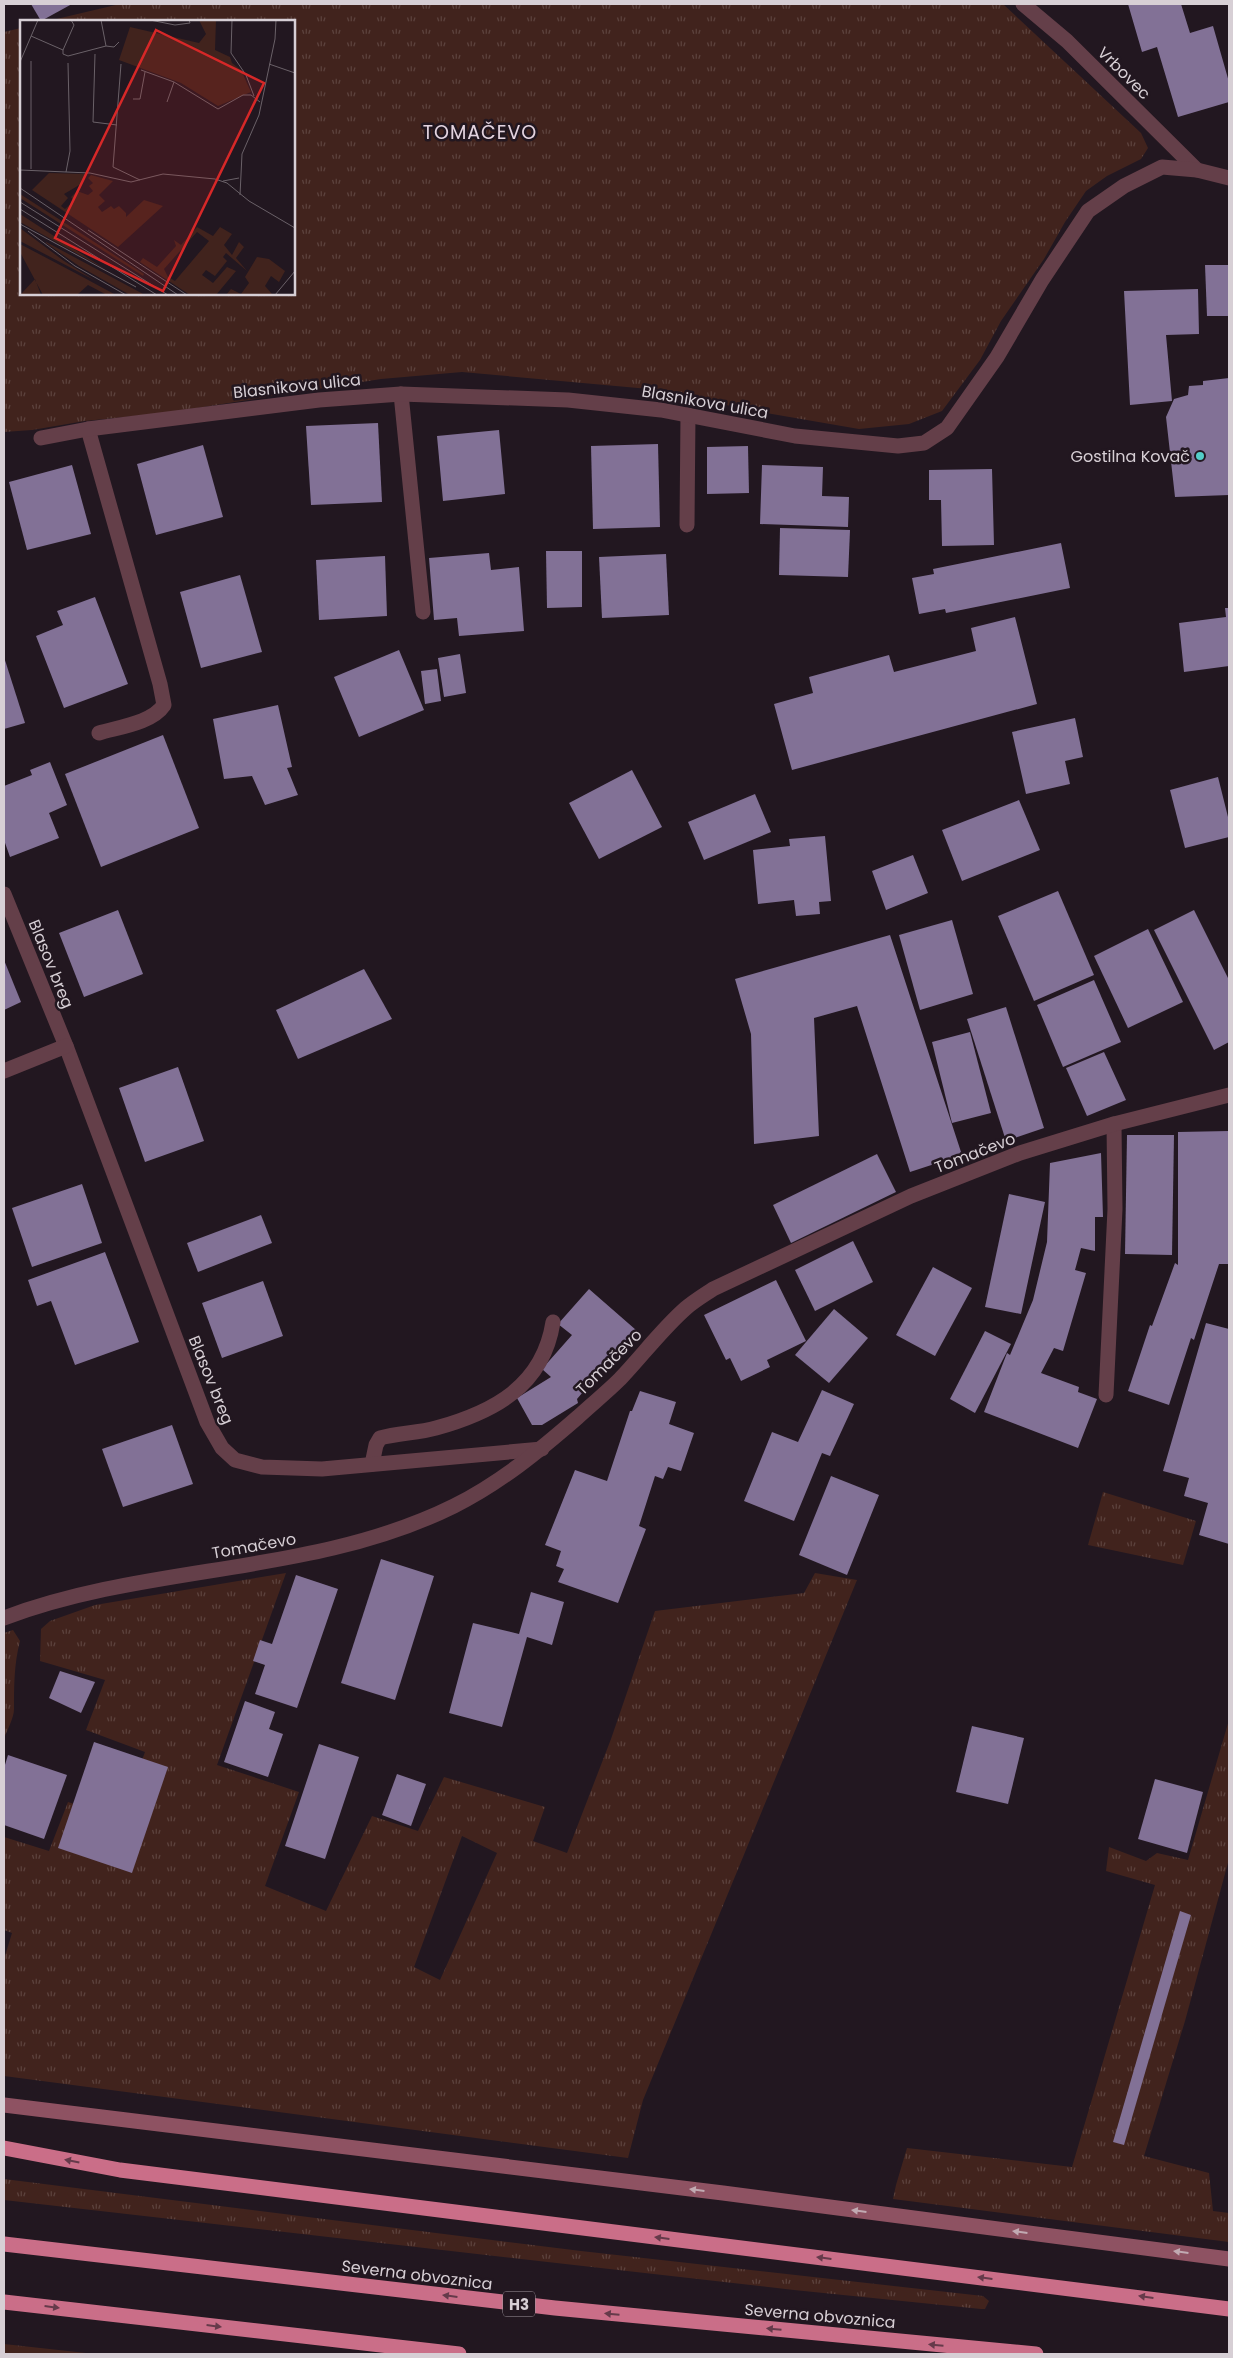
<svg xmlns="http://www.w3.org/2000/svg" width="1233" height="2358" font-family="Poppins,sans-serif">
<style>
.grass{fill:url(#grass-tufts);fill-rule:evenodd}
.building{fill:#827196}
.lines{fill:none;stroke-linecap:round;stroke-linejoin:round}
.lane{stroke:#643f49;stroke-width:15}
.street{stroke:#643f49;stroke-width:15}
.secondary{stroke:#8e5262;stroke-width:15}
.highway{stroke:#ca6e88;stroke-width:15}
.oneway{fill:#653a4a}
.oneway2{fill:#c1aab2}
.poi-dot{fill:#54cdc8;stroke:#221720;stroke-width:2}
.labels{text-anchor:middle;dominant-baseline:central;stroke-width:5;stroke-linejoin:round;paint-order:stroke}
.shield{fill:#221720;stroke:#a1989f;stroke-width:1}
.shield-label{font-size:15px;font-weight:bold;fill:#d7cfd5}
.street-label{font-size:16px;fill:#d7cfd5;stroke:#221720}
.poi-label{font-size:16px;fill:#d7cfd5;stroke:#221720;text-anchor:end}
.quarter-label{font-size:19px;letter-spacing:1px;fill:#e3d3df;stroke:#221720}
.inset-road{fill:none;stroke:#6a6168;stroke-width:1}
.view{fill:#d62828;fill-opacity:0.15;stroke:#d62828;stroke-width:2.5}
.inset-edge{fill:none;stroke:#d7cfd5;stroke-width:2.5}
</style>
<defs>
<pattern id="grass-tufts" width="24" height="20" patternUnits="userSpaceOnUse" patternTransform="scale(1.25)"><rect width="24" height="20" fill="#41231d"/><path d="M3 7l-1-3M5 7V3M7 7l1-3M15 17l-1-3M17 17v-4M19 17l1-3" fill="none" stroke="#5c423d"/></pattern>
</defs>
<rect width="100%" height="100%" fill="#221720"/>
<g class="grass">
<path d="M120 4H1003L1141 133 1148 148 1141 159 1107 176 1086 191 1065 222 1044 259 1001 321 980 360 942 411 909 424 859 429 755 411 649 389 462 372 381 379 165 413 85 421 32 430 4 432V32L21 28V294H294V21H48Z"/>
<path d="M1103 1492 1196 1521 1183 1565 1088 1545Z"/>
<path d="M286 1573 217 1765 299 1792 265 1886 326 1911 372 1816 418 1831 444 1777 545 1807 533 1841 567 1853 611 1739 655 1611 804 1593 815 1573 857 1580 643 2100 628 2158 4 2076V1959L12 1933 4 1930V1837L49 1851 68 1802 120 1819 145 1752 86 1730 105 1680 40 1661 41 1629 50 1621 95 1605ZM462 1836 497 1853 440 1980 414 1967Z"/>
<path d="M13 1630 20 1641C14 1664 14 1686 14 1709 14 1718 7 1730 4 1739V1633Z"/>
<path d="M1229 1720V1859L1185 2021 1144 2156 1209 2173 1213 2211 1229 2213V2242L893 2199 896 2185 907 2148 1072 2167 1155 1885 1106 1871 1109 1847 1146 1861 1157 1853 1188 1860Z"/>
<path d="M4 2179 581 2251 983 2296 989 2301 985 2309H981L794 2290 4 2200Z"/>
<path d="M4 2344 95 2354H4Z"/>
</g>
<g class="building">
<path d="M31 4H72L41 21Z"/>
<path d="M1128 4H1181L1190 33 1213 26 1229 82V102L1178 117 1157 47 1142 52Z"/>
<path d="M1205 265H1229V316H1207Z"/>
<path d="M1198 289 1199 334 1166 335 1172 401 1130 405 1124 291Z"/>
<path d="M1229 378V495L1175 497 1166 417 1174 399 1188 395 1189 386 1203 385V381Z"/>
<path d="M378 423 382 502 311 505 306 426Z"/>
<path d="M499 430 505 494 443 501 437 436Z"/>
<path d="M658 444 660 527 593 529 591 446Z"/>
<path d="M203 445 223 517 156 535 137 464Z"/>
<path d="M748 446 749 493 707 494V447Z"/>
<path d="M72 465 91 534 27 550 9 482Z"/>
<path d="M762 465 823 467 822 496 849 497 848 527 760 524Z"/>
<path d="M992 469 994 545 942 546 941 500H929V470Z"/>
<path d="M780 528 850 530 848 577 779 575Z"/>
<path d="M1061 543 1070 588 946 613 945 609 919 614 912 578 934 574 933 569Z"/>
<path d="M546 551H582V607L547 608Z"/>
<path d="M489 553 491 570 519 567 524 631 459 636 457 618 434 620 429 558Z"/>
<path d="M666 554 669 615 602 618 599 557Z"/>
<path d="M385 556 387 616 319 620 316 560Z"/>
<path d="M240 575 262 652 201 668 180 592Z"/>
<path d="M95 597 128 684 64 708 36 636 63 625 57 611Z"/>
<path d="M1225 608H1229V666L1184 672 1179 623 1226 617Z"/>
<path d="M1015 617 1037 704 792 770 774 704 813 693 809 677 889 655 894 672 976 651 971 628Z"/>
<path d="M399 650 424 710 359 737 334 677Z"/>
<path d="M460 654 466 693 444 697 438 658Z"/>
<path d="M4 657 25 723 4 729Z"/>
<path d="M437 669 441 701 425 704 421 671Z"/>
<path d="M278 705 292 767 287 768 298 795 265 805 252 776 224 779 213 719Z"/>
<path d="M1075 718 1083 757 1065 761 1070 784 1026 794 1012 732Z"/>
<path d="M163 735 199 828 101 867 65 774Z"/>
<path d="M50 762 67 805 49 813 59 838 10 857 4 840V786L32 775 30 770Z"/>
<path d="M632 770 662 827 599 859 569 803Z"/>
<path d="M1218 777 1229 821V837L1185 848 1170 790Z"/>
<path d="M755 794 771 832 704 860 688 822Z"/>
<path d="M1019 800 1040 850 962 881 942 830Z"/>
<path d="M825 836 831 901 819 902 820 914 796 916 794 900 758 904 753 850 790 846 789 839Z"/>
<path d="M913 855 928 893 886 910 872 871Z"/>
<path d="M1058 891 1094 975 1034 1001 998 916Z"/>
<path d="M118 910 143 974 84 997 59 933Z"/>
<path d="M1194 910 1229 980V1042L1214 1050 1154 930Z"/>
<path d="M952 920 973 994 920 1010 899 935Z"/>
<path d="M1148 929 1183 1002 1128 1028 1094 956Z"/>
<path d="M890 935 962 1155 910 1172 857 1006 814 1018 819 1136 754 1144 751 1034 735 979Z"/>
<path d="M4 960 21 1002 4 1010Z"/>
<path d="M364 969 392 1019 298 1059 276 1010Z"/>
<path d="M1094 980 1121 1042 1063 1067 1037 1005Z"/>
<path d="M1006 1007 1044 1128 1006 1141 967 1019Z"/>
<path d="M970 1032 991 1113 952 1123 932 1042Z"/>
<path d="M1104 1052 1126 1100 1087 1116 1066 1068Z"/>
<path d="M178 1067 204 1141 145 1162 119 1088Z"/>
<path d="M1229 1131V1264H1219L1194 1340 1191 1338 1169 1405 1128 1391 1150 1325 1152 1326 1175 1263 1178 1265V1132Z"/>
<path d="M1127 1135H1174L1172 1255 1125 1254Z"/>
<path d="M1101 1153 1103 1217H1095V1251L1081 1248 1075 1270 1086 1273 1063 1351 1054 1348 1041 1373 1079 1387 1078 1392 1097 1399 1078 1448 984 1412 1007 1353 1010 1355 1033 1300 1047 1242 1050 1163Z"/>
<path d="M877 1154 896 1192 791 1243 773 1205Z"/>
<path d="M82 1184 102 1243 32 1267 12 1208Z"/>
<path d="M1009 1194 1045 1202 1021 1314 985 1307Z"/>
<path d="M261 1215 272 1243 198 1272 187 1243Z"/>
<path d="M853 1241 873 1282 815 1311 795 1270Z"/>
<path d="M105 1252 139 1342 75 1365 51 1301 37 1306 28 1280Z"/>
<path d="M933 1267 972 1288 935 1356 896 1335Z"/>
<path d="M776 1280 806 1341 767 1360 770 1367 741 1381 730 1358 726 1360 704 1315Z"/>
<path d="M263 1281 283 1336 222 1358 202 1303Z"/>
<path d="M589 1289 636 1330 577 1399 578 1403 542 1425H532L517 1398 551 1377 542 1369 572 1335 558 1324Z"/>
<path d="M834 1309 868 1338 829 1383 795 1355Z"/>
<path d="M1206 1323 1229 1329V1544L1199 1535 1208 1503 1184 1496 1189 1478 1163 1471Z"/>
<path d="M985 1331 1011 1344 975 1413 950 1399Z"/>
<path d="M822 1390 854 1404 830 1456 822 1453 794 1521 744 1501 772 1432 798 1442Z"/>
<path d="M640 1391 676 1402 669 1424 694 1433 681 1471 668 1467 663 1479 655 1476 639 1526 646 1529 618 1603 558 1582 564 1569 556 1566 561 1551 545 1545 575 1470 607 1481 630 1411H632Z"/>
<path d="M172 1425 193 1484 123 1507 102 1449Z"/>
<path d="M831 1476 879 1495 847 1575 799 1555Z"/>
<path d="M381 1559 434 1576 395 1700 341 1683Z"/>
<path d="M296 1575 338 1589 297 1708 255 1694 265 1665 253 1661 260 1640 272 1644Z"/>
<path d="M531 1592 564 1602 552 1645 527 1637 502 1727 449 1713 473 1623 519 1634Z"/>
<path d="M60 1671 95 1682 81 1713 49 1698Z"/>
<path d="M245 1701 275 1712 269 1729 283 1734 268 1777 224 1762Z"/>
<path d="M972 1726 1024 1738 1008 1804 956 1792Z"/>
<path d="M94 1742 168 1767 132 1873 58 1848Z"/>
<path d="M319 1744 359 1757 325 1859 285 1846Z"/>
<path d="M8 1755 67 1775 44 1839 4 1825V1768Z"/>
<path d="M397 1774 426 1784 411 1826 382 1815Z"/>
<path d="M1155 1779 1203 1792 1187 1853 1138 1839Z"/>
<path d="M1180 1911 1191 1915 1124 2145 1113 2142Z"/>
</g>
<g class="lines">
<g class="lane">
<path d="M687 525 688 415"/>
<path d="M1106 1395 1115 1209 1114 1124"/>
<path d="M372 1464 376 1445 380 1438C398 1433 418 1433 436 1428 494 1412 543 1386 553 1322"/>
</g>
<g class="street">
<path d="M1023 4 1067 41 1197 170"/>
<path d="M401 394 423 612"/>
<path d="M88 429 160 684 164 705C152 723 119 727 99 733"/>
<path d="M41 438 88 429 319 400 401 394 568 400 661 410 795 436 898 446 924 443 947 428 997 357 1042 280 1088 211 1124 186 1162 167 1197 170 1229 178"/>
<path d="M4 894 66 1046 207 1422 222 1448 235 1460 262 1467 322 1469 542 1449"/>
<path d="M4 1071 66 1046"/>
<path d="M4 1618C149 1563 313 1576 454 1506 500 1483 539 1451 578 1417 592 1404 607 1392 620 1379 642 1356 662 1329 686 1308 694 1301 704 1295 713 1289L911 1196 1020 1153 1114 1124 1229 1095"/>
</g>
<path class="secondary" d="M4 2105 723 2193 1229 2259"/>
<g class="highway">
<path d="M4 2148 120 2170 1229 2309"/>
<path d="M4 2244 555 2308 1036 2354"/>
<path d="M4 2302 459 2354"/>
</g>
</g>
<defs><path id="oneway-solid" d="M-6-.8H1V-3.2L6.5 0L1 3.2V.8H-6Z" transform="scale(1.25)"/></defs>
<g class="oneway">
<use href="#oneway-solid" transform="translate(72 2161) rotate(-169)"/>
<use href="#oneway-solid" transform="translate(662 2238) rotate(-173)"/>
<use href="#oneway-solid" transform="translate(824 2258) rotate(-173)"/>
<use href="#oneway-solid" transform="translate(985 2278) rotate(-173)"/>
<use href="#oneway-solid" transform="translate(450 2296) rotate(-173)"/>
<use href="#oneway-solid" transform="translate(1146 2297) rotate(-172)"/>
<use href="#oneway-solid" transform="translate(52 2307) rotate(7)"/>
<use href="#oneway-solid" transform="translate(612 2314) rotate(-175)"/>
<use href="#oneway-solid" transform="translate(214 2326) rotate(7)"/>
<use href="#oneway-solid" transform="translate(774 2329) rotate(-175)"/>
<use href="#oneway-solid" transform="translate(936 2345) rotate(-175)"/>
</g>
<g class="oneway2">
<use href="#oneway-solid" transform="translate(697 2190) rotate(-173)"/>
<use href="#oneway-solid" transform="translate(859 2211) rotate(-173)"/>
<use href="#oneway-solid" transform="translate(1020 2232) rotate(-173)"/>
<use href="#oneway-solid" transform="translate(1181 2252) rotate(-173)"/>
</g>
<circle class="poi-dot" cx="1200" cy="456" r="5"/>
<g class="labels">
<rect class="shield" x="503" y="2291.5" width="32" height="25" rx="4"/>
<g class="shield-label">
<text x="519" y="2304">H3</text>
</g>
<g class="street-label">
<text transform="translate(1124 73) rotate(45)">Vrbovec</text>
<text transform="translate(297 386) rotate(-6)">Blasnikova ulica</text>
<text transform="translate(705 402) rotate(10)">Blasnikova ulica</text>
<text transform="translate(51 964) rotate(68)">Blasov breg</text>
<text transform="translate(975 1153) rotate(-21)">Tomačevo</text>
<text transform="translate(609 1362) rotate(-45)">Tomačevo</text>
<text transform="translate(211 1380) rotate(68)">Blasov breg</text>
<text transform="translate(254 1546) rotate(-10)">Tomačevo</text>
<text transform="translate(417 2275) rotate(7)">Severna obvoznica</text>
<text transform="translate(820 2316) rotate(5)">Severna obvoznica</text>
</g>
<g class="poi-label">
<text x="1190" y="456">Gostilna Kovač</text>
</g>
<g class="quarter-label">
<text x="480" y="132">TOMAČEVO</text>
</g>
</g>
<g transform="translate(20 20)">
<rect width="275" height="275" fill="#221720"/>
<path d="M179 0H196L195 30 210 37 212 43 221 50 231 72 198 86 161 63 99 40 110 7 179 23 186 14ZM29 153 67 154 61 164 44 174 48 178 41 186 45 189 54 181 51 177 57 171 68 175 73 171 69 166 73 163 68 158 71 155 93 161 79 175 85 181 78 187 82 192 91 186 94 189 99 186 106 193V197L124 180 143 186 98 227 12 170ZM0 174 124 254 123 256 0 178ZM0 194 85 249 0 202ZM177 207 193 216 200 207 212 214 204 225 212 235 219 222 224 227 216 238 227 251 206 233 203 237 207 241 195 256 186 250 182 255 193 263 207 247 216 251 196 275H170L120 242 123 238 137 247 156 226 154 220 161 225ZM177 212 189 221 155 261 148 257 144 249ZM0 208 44 241 76 261 0 221ZM26 223V222L125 275H110L59 246ZM0 224 57 254 96 275H87L68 265 57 275H23L0 232ZM237 237 249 239 265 251 259 262 251 256 245 266 252 274 206 275 211 269 221 274 229 263 225 257ZM15 259 21 275H0L2 273Z" fill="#41231d" fill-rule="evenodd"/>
<path class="inset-road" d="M81 0 86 26M130 0 155 5 170 3 169 0M212 0 211 33 226 55 234 76M11 16 43 30 54 5 51 0M43 30V34L48 36 86 26 94 27 99 22M75 34 73 102 97 105M0 42 18 0M101 44 93 147 120 160M249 44 275 53M121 50 154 62 198 89 223 75H231L240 82M113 79H120L125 52M147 82 154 62M11 149V41M0 150 70 153 111 162 143 154 195 159 207 163 229 181 275 208M46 152 50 131 48 43M203 161 219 158M0 168 34 191M220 175 222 134 239 95 255 19 256 0M0 182 148 275M0 189 137 275M34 191 158 275M0 204 116 267M68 210 167 275M8 211 55 246 106 275M255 275 275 251"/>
<path class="view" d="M136 10 244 63 143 271 35 218Z"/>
<rect width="275" height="275" class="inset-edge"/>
</g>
<rect width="1233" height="2358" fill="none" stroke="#d7cfd5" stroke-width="10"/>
</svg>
